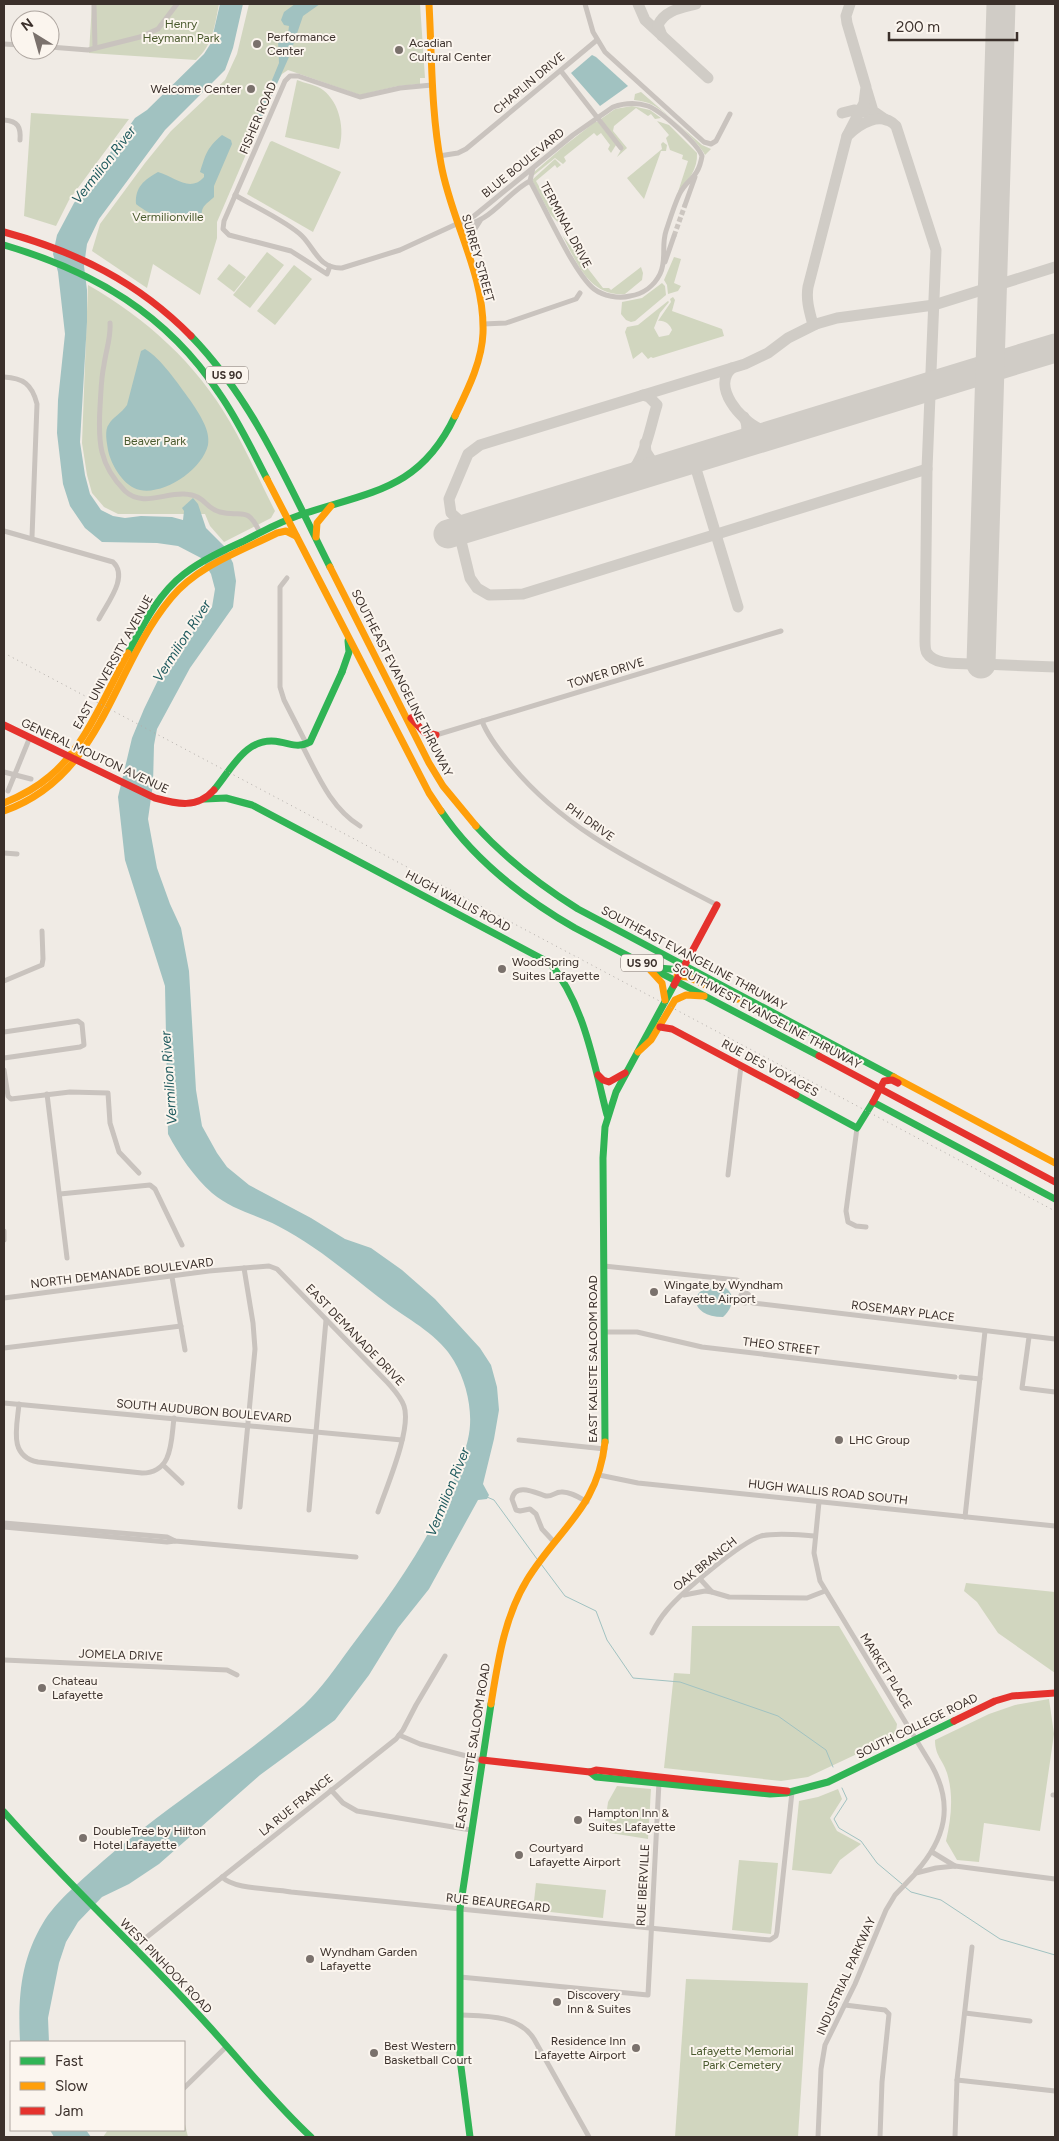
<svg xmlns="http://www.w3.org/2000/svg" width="1059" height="2141" font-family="Figtree,sans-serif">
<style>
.green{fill:#d1d6bf}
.water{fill:#a1c2c1}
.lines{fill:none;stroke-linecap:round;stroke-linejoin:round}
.stream{stroke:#a1c2c1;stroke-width:1}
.taxiway{stroke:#d0ccc6;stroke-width:11}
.runway{stroke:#d0ccc6;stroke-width:29}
.street-tunnel{stroke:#ccc6c0;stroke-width:5;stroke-dasharray:5 2.5;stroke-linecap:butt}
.street{stroke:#c9c3be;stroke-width:5}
.fast{stroke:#30b455;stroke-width:7}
.slow{stroke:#ff9f0a;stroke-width:7}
.jam{stroke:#e5322d;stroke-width:7}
.rail{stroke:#b1aca8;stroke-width:1;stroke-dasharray:1 4;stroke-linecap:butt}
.poi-dot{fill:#7a716c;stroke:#fbf5ee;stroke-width:2}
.labels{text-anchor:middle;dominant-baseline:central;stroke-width:4;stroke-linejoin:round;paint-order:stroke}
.shield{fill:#fbf5ee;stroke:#756b66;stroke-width:1}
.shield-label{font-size:11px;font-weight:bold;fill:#3b302b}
.park-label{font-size:12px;fill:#4a5a2e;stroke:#fbf5ee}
.poi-label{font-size:12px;fill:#3b302b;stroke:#fbf5ee;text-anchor:start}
.street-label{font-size:12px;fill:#3b302b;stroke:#fbf5ee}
.water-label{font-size:14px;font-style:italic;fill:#1f5a5e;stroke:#fbf5ee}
</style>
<rect width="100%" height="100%" fill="#f0ebe5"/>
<g class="green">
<path d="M92 4H219C215 24 213 45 196 60L89 53Z"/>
<path d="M249 4H420L425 78H420V84L398 86 360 95 288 70 282 74 265 101 256 131 217 222V238L200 295 153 264 147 288 92 251 100 224 145 163 171 131 225 80 237 54Z"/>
<path d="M297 80C304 83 317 85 323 90 340 103 345 130 339 149L285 137Z"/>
<path d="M641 92 702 145 711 149 705 155C700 143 665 111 653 105 647 102 641 101 634 100L635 94Z"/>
<path d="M632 106 650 110 661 118 655 119 651 114 648 116 636 108 614 126 613 131 627 148 617 157 622 148 601 119 615 109Z"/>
<path d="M31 113 129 119 69 200 56 226 24 216Z"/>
<path d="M657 121 669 125 697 153C698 169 688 181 678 192L688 161 682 159 683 155 670 150 666 138 669 135Z"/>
<path d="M595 122H598L616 145 611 153 608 149 610 145 601 133 597 136 594 133 564 157 566 161 563 164 555 158 534 175 533 173 564 146Z"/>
<path d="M272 141 341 172 313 232 247 194 270 142Z"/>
<path d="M663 142 667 145 666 151H661L644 199 627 178 662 149 661 144Z"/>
<path d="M555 159 561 165 557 168 555 165 536 181 545 197 568 226 564 229 550 214 532 180Z"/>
<path d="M562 235 603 288H609L611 290 641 267 643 273 642 280 625 294C589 297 576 261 562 235Z"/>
<path d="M267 252 284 265 250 308 233 295Z"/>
<path d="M674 257 681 259 674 283 681 286 678 291 668 294 667 285 664 280Z"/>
<path d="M229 264 246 277 234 292 217 279Z"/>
<path d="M294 265 312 279 275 325 257 311Z"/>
<path d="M662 283 665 286 666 295 635 321 631 322 626 320 621 314 622 302 642 298Z"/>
<path d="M88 285C146 318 197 364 230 422 247 451 260 482 275 511L271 518 224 542 210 526 205 514H118L104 507 92 493 87 475 82 443Z"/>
<path d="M673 297 675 300 672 311 722 329 724 336 653 358 651 357 648 359 642 352 633 359 625 332 627 327 638 325 668 301 669 302 660 313 654 328 659 337 669 335 672 330C670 324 664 320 658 321L671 302 670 299Z"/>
<path d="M966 1583 1055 1592V1673L998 1633 977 1602 964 1591Z"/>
<path d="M692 1626H839L897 1724 896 1731 891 1738 808 1777 781 1781 664 1768 674 1673 690 1674Z"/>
<path d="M1049 1699 1054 1734 1040 1831 984 1823 979 1862 957 1860 946 1841C951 1819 954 1796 947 1773 943 1760 935 1756 935 1740L989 1714 1015 1705Z"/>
<path d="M617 1786 651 1789 648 1839 604 1832 608 1802Z"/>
<path d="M838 1789 842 1799 830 1818 837 1831 861 1844 840 1860 831 1874 792 1870 799 1801 818 1797Z"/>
<path d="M739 1860 778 1863 771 1934 732 1930Z"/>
<path d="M536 1883 606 1890 603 1918 533 1910Z"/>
<path d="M686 1979 808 1983 798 2137H675Z"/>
<path d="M184 2120 188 2137H103L108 2130H184Z"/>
</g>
<g class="water">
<path d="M220 4H243L233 48 225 70 165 130 99 219 87 244 84 266 87 290V322L80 442 85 475 90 494 101 510 113 516 125 518 141 516 172 517 183 520 184 511 182 508 193 498 198 504 206 528 225 547 233 563 236 581 233 607 190 668 157 729 154 745 153 784 148 819 157 868 170 904 181 928 189 971 196 1090 202 1126 217 1153 227 1167 249 1185 311 1218 345 1239 371 1248 402 1270 435 1299 480 1348 491 1365 497 1387 499 1410 494 1439 483 1484 489 1495 487 1499 478 1500 429 1589 398 1628 369 1675 335 1720 260 1775 159 1864 129 1884 102 1897 78 1922 66 1942 59 1963 48 2018 49 2042H20C18 1999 20 1961 43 1923 54 1903 86 1876 103 1861 167 1806 240 1761 304 1705 321 1689 336 1667 350 1648 394 1590 433 1537 458 1468 461 1459 466 1449 468 1439 474 1414 467 1383 454 1361 440 1336 411 1321 389 1305 353 1278 319 1247 278 1226 257 1215 232 1210 212 1193 194 1177 179 1155 168 1134L165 986 125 860 118 797 132 738 144 709 161 674 212 607 215 589 211 574 201 558 178 546 157 543 102 542 85 528 70 506 63 484 57 433 58 400 65 334 58 272 53 254 57 235 74 203 135 118 147 110 204 54 211 43Z"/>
<path d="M295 4H320L303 16 289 57 256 131 250 132 248 127 254 124 279 63 278 40 288 34 289 26 284 25 281 20 284 12Z"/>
<path d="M592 55 596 57 628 86 600 106 571 73Z"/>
<path d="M222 135 231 140 232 144 214 186V197C210 201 205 204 203 208 201 212 203 212 200 216 186 232 149 215 136 204 135 187 144 180 158 172 175 177 190 193 204 177V174L200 172C206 153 207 148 222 135Z"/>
<path d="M145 349C161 358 179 385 190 400 198 412 211 430 208 445 202 470 164 495 140 490 124 487 111 465 108 450 107 443 104 430 109 424 113 417 121 414 127 405L141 351Z"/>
<path d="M720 1285C736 1291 735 1306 723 1317 688 1317 687 1286 720 1285Z"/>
<path d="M50 2130H86L91 2137H54Z"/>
</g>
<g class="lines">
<g class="stream">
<path d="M487 1497 494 1500 537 1559"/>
<path d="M541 1564 565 1596 596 1611 607 1640 633 1678 680 1682 778 1716 826 1750 833 1767"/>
<path d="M842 1788 847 1799 834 1819 839 1828 861 1841 877 1863 902 1884"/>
<path d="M905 1887 911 1892 941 1900 1000 1939 1055 1955"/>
</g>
<g class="taxiway">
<path d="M638 4 645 20 708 78"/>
<path d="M662 36 658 25C665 10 681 8 696 4"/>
<path d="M867 91 873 111 886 120"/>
<path d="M842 113 854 110 865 112"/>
<path d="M847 136C859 124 881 110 896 126L936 250 927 469 925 641C925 644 925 650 927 653 935 666 960 663 973 664L981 657 989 664"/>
<path d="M816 324 812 321C809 310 806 299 808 287L847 136 864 103 866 87 847 23 846 16 850 4"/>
<path d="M732 368C711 386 741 421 760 429 766 432 773 432 780 432"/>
<path d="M645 443 646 452 653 463 669 466"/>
<path d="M736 446C746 438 750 429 744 417"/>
<path d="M693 459 738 607"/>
<path d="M927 469 523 594 489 595 477 588 470 578 461 541 468 528 451 513 449 499 468 454 480 445 745 364 768 353 788 338 816 324 837 318 934 305 1055 267"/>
<path d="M621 481C645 466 649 430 657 405L649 397 643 395"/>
<path d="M982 664 1055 667"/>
</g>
<g class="runway">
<path d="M448 534 1055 348"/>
<path d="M981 664 1001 4"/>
</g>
<path class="street-tunnel" d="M674 236 685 205"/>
<g class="street">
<path d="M94 4 95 48"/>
<path d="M585 4 593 32 605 52 704 142 711 144 716 141 730 114"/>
<path d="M4 44 20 45"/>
<path d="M50 47 88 50 140 37 158 29 177 4"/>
<path d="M561 71 621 148"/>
<path d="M4 120C18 121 21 127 20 140"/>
<path d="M439 156 458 153 466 149 597 40"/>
<path d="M235 195C253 206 288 222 302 236 315 249 319 269 342 268L400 250 474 216 573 135 613 107C624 103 636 102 648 106 660 110 698 144 702 156 698 180 687 178 679 195 674 206 670 219 666 231 661 246 667 260 660 274 654 286 643 294 630 296 619 299 603 296 594 289 574 273 544 206 530 181L533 168"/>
<path d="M685 205 695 177"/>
<path d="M458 225C488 227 506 193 530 181"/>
<path d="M468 253 473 232 480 221"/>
<path d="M665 262 674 236"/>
<path d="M330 266 327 274 291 251 229 235 223 229 224 221 285 81 290 76H298L360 97 400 88 432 85"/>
<path d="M110 323C111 338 106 350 104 365 101 378 101 393 100 407 98 441 99 465 125 491 142 507 164 493 184 494 206 495 204 508 220 512 241 518 247 504 260 533"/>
<path d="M483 324 506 323 576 299 580 293"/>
<path d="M4 377C23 378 32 384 37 404L32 537"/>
<path d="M4 531 113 562C129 577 107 603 99 619"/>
<path d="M287 578 280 587V687L284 700 307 745"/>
<path d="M482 721C488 737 501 753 512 766 568 833 641 865 717 905"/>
<path d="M436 735 781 631"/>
<path d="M303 747C318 776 331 808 360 826"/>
<path d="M4 772 31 779"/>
<path d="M8 791 30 737"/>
<path d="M4 853 17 854"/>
<path d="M4 981 42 965 43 959 42 931"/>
<path d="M4 1032 78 1021 82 1024 84 1045 80 1047 4 1058"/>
<path d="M4 1070 8 1096 11 1099 70 1092 108 1093 110 1123 119 1152 139 1173"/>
<path d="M47 1094 67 1258"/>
<path d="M857 1128 846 1211 848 1222 856 1226 866 1227"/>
<path d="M728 1175 741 1066"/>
<path d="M60 1194 150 1185 155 1189 182 1245"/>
<path d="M4 1231V1240"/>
<path d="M604 1266 737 1280 741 1283 742 1294"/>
<path d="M172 1277 185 1350"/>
<circle cx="745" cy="1298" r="5"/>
<path d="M4 1298 209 1271 269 1266 277 1269 388 1383C394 1390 401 1397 404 1406 412 1429 386 1488 378 1512"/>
<path d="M749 1301 753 1303 1055 1339"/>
<path d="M605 1332H637L702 1347 955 1377"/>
<path d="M1029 1337 1022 1388 1055 1392"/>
<path d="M4 1348 181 1326"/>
<path d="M961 1377 980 1379"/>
<path d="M4 1403 402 1440"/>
<path d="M19 1404C17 1427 8 1456 38 1462L142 1473C173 1473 171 1441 174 1418"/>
<path d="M519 1440 605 1449"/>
<path d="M163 1465 182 1483"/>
<path d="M599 1475 638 1483 1055 1526"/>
<path d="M819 1502 814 1553 820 1581 932 1766C954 1806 945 1839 916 1872"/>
<path d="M240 1507 255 1349 253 1323 244 1268"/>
<path d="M309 1510 326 1320"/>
<path d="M965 1517 985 1331"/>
<path d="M4 1523 167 1537 175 1541 356 1557"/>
<path d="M4 1527 167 1542 175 1541"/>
<path d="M555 1543 542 1529 536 1514 530 1509 520 1511 516 1510 512 1499C515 1482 536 1493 546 1496 552 1497 555 1492 561 1492 570 1491 580 1498 587 1502"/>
<path d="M701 1580 712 1592 729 1597 807 1598 825 1591"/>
<path d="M684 1595 705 1591 712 1592"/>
<path d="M652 1633C656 1625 661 1617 667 1610 682 1592 740 1543 761 1536 777 1532 799 1535 815 1536"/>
<path d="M4 1660 227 1670 237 1675"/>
<path d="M399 1735 420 1744 482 1760"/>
<path d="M331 1790 343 1803 357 1811 471 1830"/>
<path d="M1053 1795H1055"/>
<path d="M932 1852 955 1866"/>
<path d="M222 1877C235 1890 272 1888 291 1892L770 1940 776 1936 777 1932 792 1792"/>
<path d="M133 1948 396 1739 403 1730 416 1705 445 1656"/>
<path d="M460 1977 648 1995 659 1782"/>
<path d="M845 2005 885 2010 889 2014 882 2082 880 2137"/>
<path d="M965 2013 1030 2021"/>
<path d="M461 2015C486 2016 519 2015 534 2039L589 2137"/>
<path d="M957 2080 1055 2091"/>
<path d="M184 2088 227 2046"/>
<path d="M818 2137 821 2069 825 2045 855 1984 886 1910 895 1895 916 1873 936 1868 955 1866 1055 1879"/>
<path d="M955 2137 957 2080 972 1947"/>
</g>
<g class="fast">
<path d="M4 245C93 271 167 314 219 393 238 420 252 450 267 479"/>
<path d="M191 336C255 402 289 486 330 567"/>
<path d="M128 653C143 625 158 594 184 574 202 560 224 550 244 541 265 530 284 520 306 513 374 491 421 488 455 416"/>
<path d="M342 672 349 652 348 641"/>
<path d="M214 790C232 769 246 735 280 742 292 744 298 748 310 742L342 672"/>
<path d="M205 799 226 798 252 805 550 963C584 1004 594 1064 607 1115"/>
<path d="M441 811C475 861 523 898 575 928L819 1056"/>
<path d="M476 826C506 859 540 885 578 909L894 1077"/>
<path d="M659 968 681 970"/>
<path d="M796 1095 857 1128 873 1102 1055 1199"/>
<path d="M605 1442 603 1158 605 1127 616 1092 674 985"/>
<path d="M590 1772 596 1777 770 1794 786 1793 828 1782 954 1721"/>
<path d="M4 1812C64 1880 131 1942 193 2009 233 2051 268 2097 311 2137"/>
<path d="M470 2137 460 2059V1909L491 1704"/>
</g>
<g class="slow">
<path d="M429 4C432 57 431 111 441 164 451 221 485 274 483 333 482 362 467 391 455 416"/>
<path d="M267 479 429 793 441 811"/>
<path d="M316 537 317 523 331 506"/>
<path d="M330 567 429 763 443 786 476 826"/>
<path d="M4 803C21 796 36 788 50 776 85 747 106 693 128 653"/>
<path d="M4 811C103 776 111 670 171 598 197 566 241 551 277 533L286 531 296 536"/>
<path d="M651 971 662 983 665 1000"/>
<path d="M677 976 688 977 737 999"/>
<path d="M638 1052 651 1040 675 1000 686 995 704 996"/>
<path d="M894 1077 1055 1163"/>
<path d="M491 1704C498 1661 504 1618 527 1580 559 1528 598 1508 605 1442"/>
</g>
<g class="jam">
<path d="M4 232C77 252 138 282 191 336"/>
<path d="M411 718 424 732 436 735"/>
<path d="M4 725 155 798C177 804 197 809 214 790"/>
<path d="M674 985 717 905"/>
<path d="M660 1027 672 1029 796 1095"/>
<path d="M819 1056 1055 1182"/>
<path d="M598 1075 603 1080 609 1082 625 1073"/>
<path d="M873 1102 884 1081 892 1080 898 1083"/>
<path d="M954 1721 995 1701 1012 1696 1055 1693"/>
<path d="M482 1760 590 1772 596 1770 787 1791"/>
</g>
<path class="rail" d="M4 653 1055 1211"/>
</g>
<g class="poi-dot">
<circle cx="257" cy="44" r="5"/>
<circle cx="399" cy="50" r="5"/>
<circle cx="251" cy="89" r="5"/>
<circle cx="502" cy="969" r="5"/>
<circle cx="654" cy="1292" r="5"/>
<circle cx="839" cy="1440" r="5"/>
<circle cx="42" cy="1688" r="5"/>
<circle cx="578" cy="1820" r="5"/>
<circle cx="83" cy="1838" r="5"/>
<circle cx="519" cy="1855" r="5"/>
<circle cx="310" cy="1959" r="5"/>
<circle cx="557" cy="2002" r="5"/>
<circle cx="636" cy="2048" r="5"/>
<circle cx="374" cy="2053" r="5"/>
</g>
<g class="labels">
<g class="shield">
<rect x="206" y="366.5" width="42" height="17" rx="4"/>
<rect x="621" y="954.5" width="42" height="17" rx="4"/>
</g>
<g class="shield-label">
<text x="227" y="375">US 90</text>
<text x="642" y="963">US 90</text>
</g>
<g class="park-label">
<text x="181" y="24">Henry<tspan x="181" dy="14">Heymann Park</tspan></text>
<text x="168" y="217">Vermilionville</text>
<text x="155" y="441">Beaver Park</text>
<text x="742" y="2051">Lafayette Memorial<tspan x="742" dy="14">Park Cemetery</tspan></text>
</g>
<g class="poi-label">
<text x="267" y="37">Performance<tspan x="267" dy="14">Center</tspan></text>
<text x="409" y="43">Acadian<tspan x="409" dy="14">Cultural Center</tspan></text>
<text x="241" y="89" text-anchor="end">Welcome Center</text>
<text x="512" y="962">WoodSpring<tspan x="512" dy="14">Suites Lafayette</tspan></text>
<text x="664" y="1285">Wingate by Wyndham<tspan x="664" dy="14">Lafayette Airport</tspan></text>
<text x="849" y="1440">LHC Group</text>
<text x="52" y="1681">Chateau<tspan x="52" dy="14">Lafayette</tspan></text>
<text x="588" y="1813">Hampton Inn &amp;<tspan x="588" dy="14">Suites Lafayette</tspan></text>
<text x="93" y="1831">DoubleTree by Hilton<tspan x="93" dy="14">Hotel Lafayette</tspan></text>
<text x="529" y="1848">Courtyard<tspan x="529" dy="14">Lafayette Airport</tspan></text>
<text x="320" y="1952">Wyndham Garden<tspan x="320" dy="14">Lafayette</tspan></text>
<text x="567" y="1995">Discovery<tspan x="567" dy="14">Inn &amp; Suites</tspan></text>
<text x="626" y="2041" text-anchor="end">Residence Inn<tspan x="626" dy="14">Lafayette Airport</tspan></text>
<text x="384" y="2046">Best Western<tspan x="384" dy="14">Basketball Court</tspan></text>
</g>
<g class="street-label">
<text transform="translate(529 83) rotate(-40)">CHAPLIN DRIVE</text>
<text transform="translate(258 118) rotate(-67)">FISHER ROAD</text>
<text transform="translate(523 163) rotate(-39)">BLUE BOULEVARD</text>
<text transform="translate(566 225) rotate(62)">TERMINAL DRIVE</text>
<text transform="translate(478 258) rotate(74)">SURREY STREET</text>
<text transform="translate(113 662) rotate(-61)">EAST UNIVERSITY AVENUE</text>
<text transform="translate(606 673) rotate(-17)">TOWER DRIVE</text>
<text transform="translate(402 683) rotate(63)">SOUTHEAST EVANGELINE THRUWAY</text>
<text transform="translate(95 756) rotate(25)">GENERAL MOUTON AVENUE</text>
<text transform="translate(590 822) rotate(35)">PHI DRIVE</text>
<text transform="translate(458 901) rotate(28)">HUGH WALLIS ROAD</text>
<text transform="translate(694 958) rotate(28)">SOUTHEAST EVANGELINE THRUWAY</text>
<text transform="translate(767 1016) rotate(28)">SOUTHWEST EVANGELINE THRUWAY</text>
<text transform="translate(770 1068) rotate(28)">RUE DES VOYAGES</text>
<text transform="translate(122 1273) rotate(-7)">NORTH DEMANADE BOULEVARD</text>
<text transform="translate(903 1311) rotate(7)">ROSEMARY PLACE</text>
<text transform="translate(355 1335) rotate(46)">EAST DEMANADE DRIVE</text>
<text transform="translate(781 1346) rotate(7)">THEO STREET</text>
<text transform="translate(593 1359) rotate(-90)">EAST KALISTE SALOOM ROAD</text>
<text transform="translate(204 1411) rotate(5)">SOUTH AUDUBON BOULEVARD</text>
<text transform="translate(828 1492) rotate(6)">HUGH WALLIS ROAD SOUTH</text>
<text transform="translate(705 1564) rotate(-39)">OAK BRANCH</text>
<text transform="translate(121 1655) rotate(2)">JOMELA DRIVE</text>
<text transform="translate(886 1671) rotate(58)">MARKET PLACE</text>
<text transform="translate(917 1726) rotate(-26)">SOUTH COLLEGE ROAD</text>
<text transform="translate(473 1746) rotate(-81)">EAST KALISTE SALOOM ROAD</text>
<text transform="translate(296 1805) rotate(-39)">LA RUE FRANCE</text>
<text transform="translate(643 1885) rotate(-87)">RUE IBERVILLE</text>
<text transform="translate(498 1903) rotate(6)">RUE BEAUREGARD</text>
<text transform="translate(166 1966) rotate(46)">WEST PINHOOK ROAD</text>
<text transform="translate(846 1976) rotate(-66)">INDUSTRIAL PARKWAY</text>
</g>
<g class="water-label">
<text transform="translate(104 165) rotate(-52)">Vermilion River</text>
<text transform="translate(182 641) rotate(-57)">Vermilion River</text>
<text transform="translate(169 1078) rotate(-94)">Vermilion River</text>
<text transform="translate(448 1492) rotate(-68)">Vermilion River</text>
</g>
</g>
<rect width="1059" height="2141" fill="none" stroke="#3b302b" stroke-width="10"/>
<rect x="10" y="2041" width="175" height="90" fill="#fbf5ee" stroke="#aea6a0"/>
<rect x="20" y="2057" width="25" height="8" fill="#30b455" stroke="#aea6a0"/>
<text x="55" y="2066" font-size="15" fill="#3b302b">Fast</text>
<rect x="20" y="2082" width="25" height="8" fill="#ff9f0a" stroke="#aea6a0"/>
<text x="55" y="2091" font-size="15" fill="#3b302b">Slow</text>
<rect x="20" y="2107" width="25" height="8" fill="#e5322d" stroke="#aea6a0"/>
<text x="55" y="2116" font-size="15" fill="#3b302b">Jam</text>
<g transform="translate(35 35) rotate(323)"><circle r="24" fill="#fbf5ee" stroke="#aea6a0"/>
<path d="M0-4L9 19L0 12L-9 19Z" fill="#7a716c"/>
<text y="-8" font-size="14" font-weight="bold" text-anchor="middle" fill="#3b302b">N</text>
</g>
<path d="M889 32v8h128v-8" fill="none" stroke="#3b302b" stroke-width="2.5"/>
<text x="896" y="32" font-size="15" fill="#3b302b" stroke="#fbf5ee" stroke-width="4" paint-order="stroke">200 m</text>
</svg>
